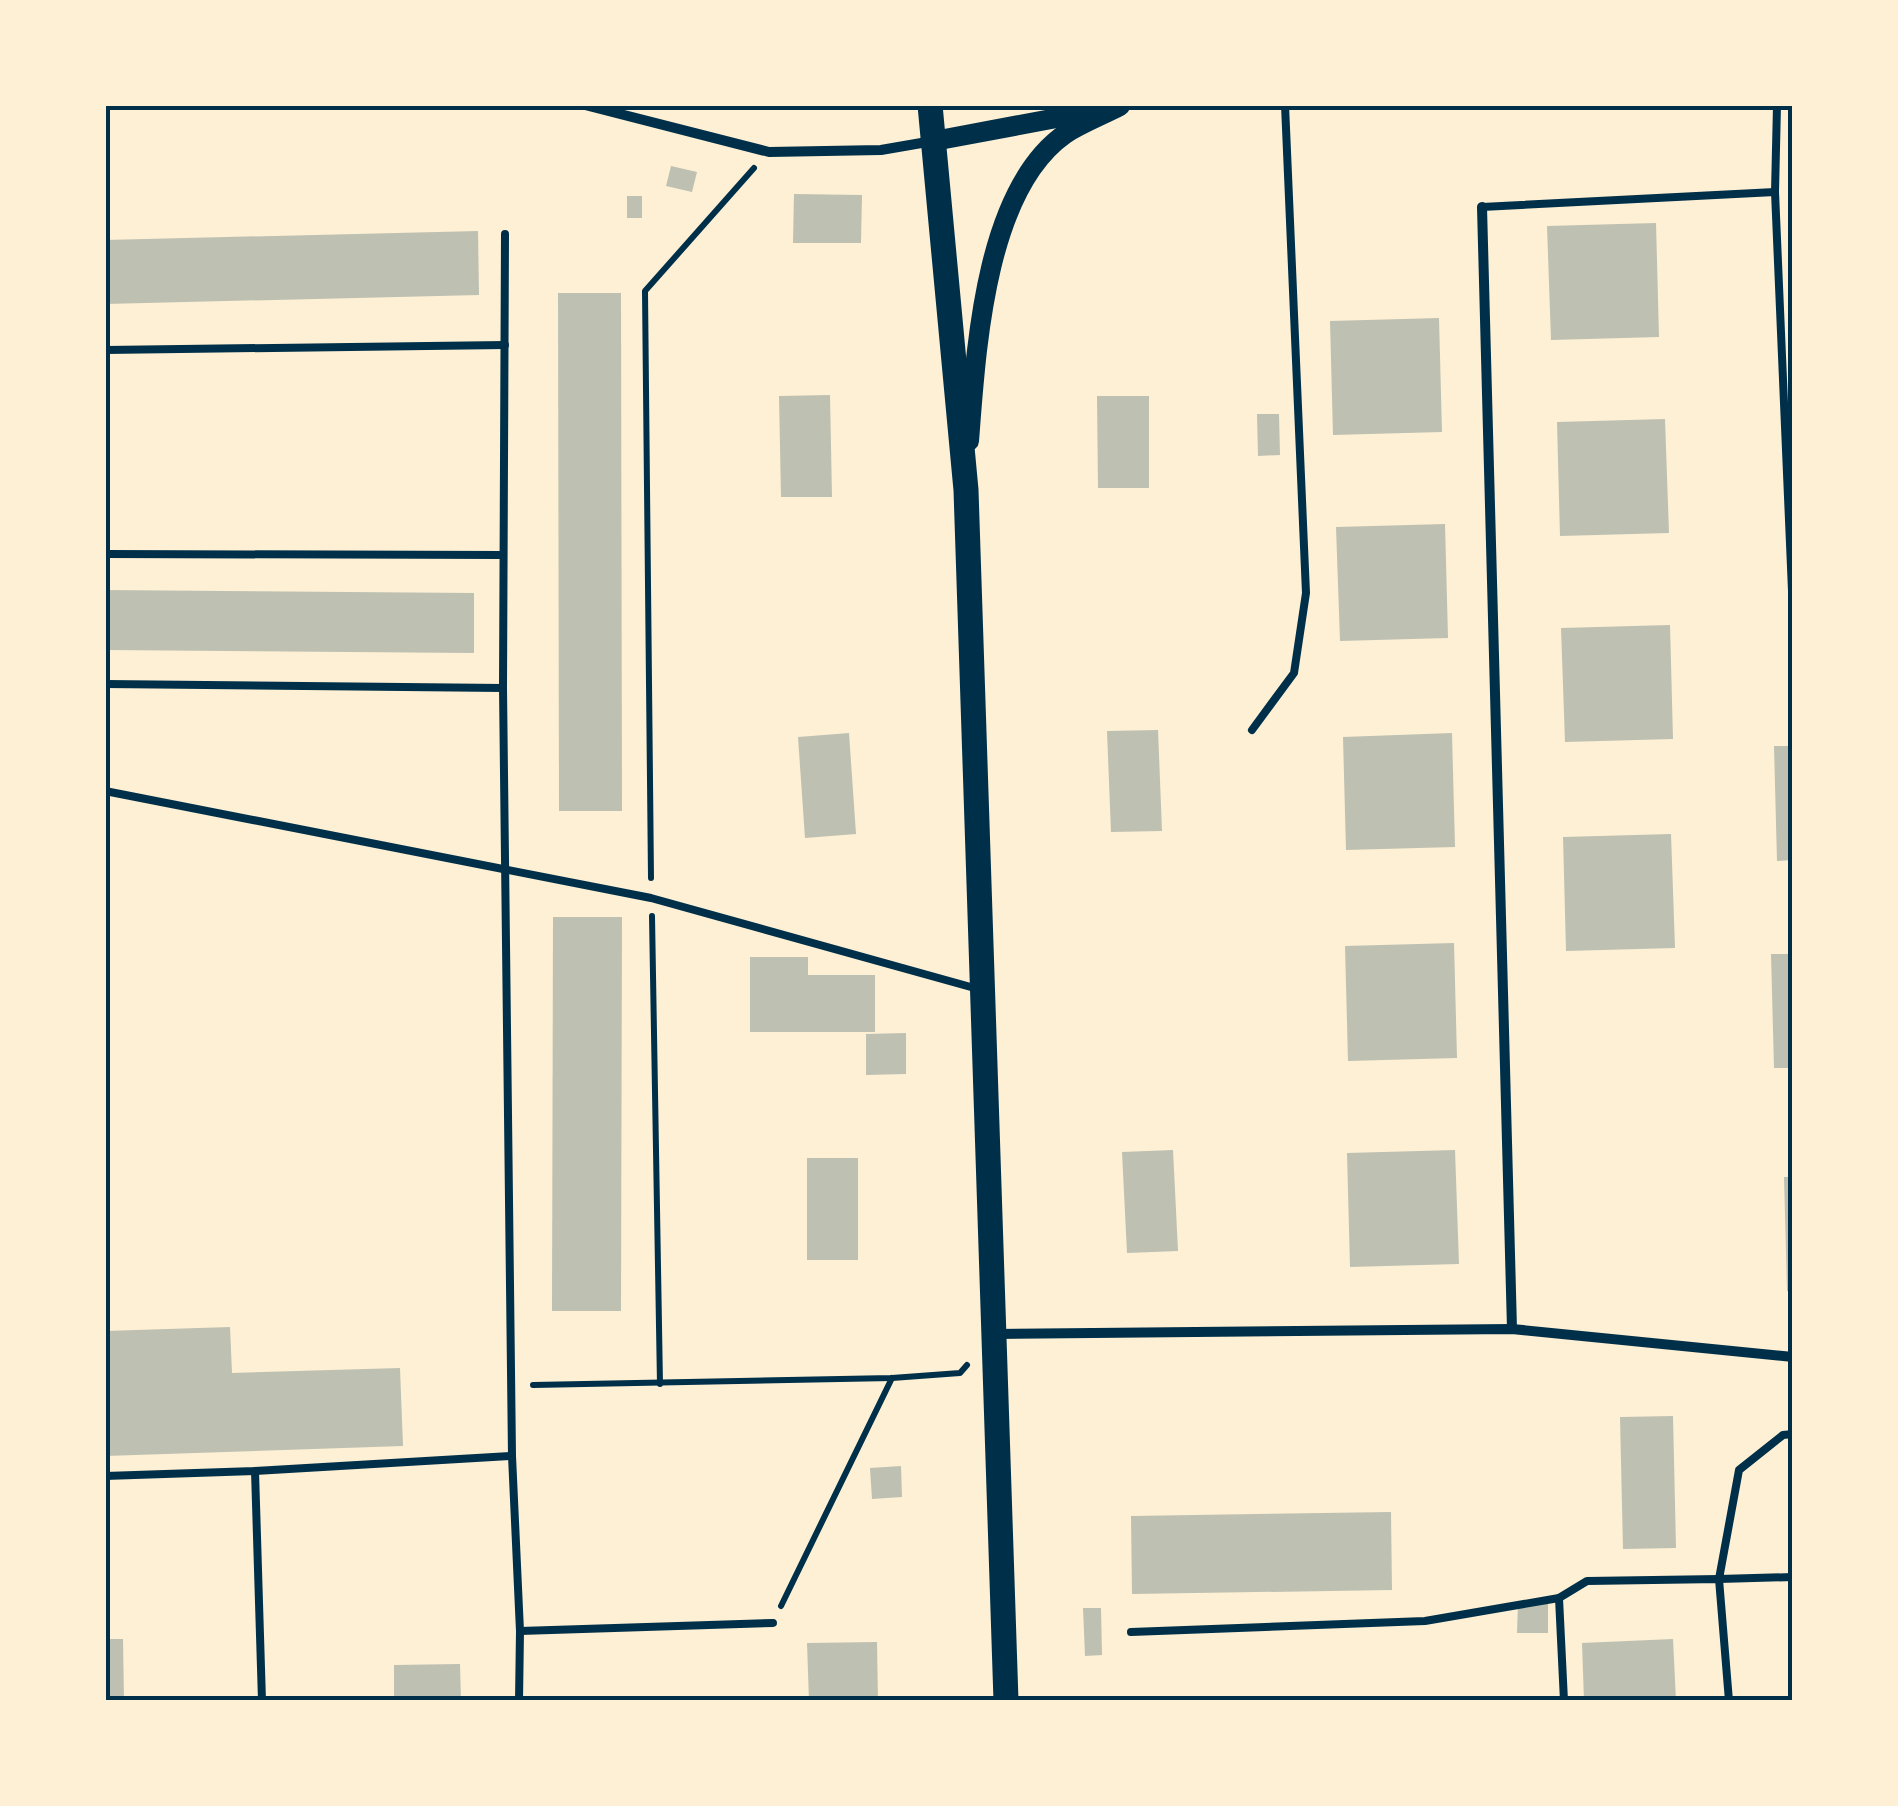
<svg xmlns="http://www.w3.org/2000/svg" width="1898" height="1806" font-family="Manrope,sans-serif">
<style>
.building{fill:#bec0b2}
.lines{fill:none;stroke-linecap:round;stroke-linejoin:round}
.path{stroke:#003049;stroke-width:6}
.service{stroke:#003049;stroke-width:8}
.minor{stroke:#003049;stroke-width:10}
.secondary{stroke:#003049;stroke-width:20}
.primary{stroke:#003049;stroke-width:25}
.neatline{fill:none;stroke:#003049;stroke-width:4}
</style>
<rect width="100%" height="100%" fill="#fdf0d5"/>
<g class="building">
<path d="M671 166 697 172 692 192 666 186Z"/>
<path d="M794 194 862 195 861 243H793Z"/>
<rect x="627" y="196" width="15" height="22"/>
<path d="M1656 223 1659 337 1551 340 1547 226Z"/>
<path d="M478 231 479 295 105 304V240Z"/>
<path d="M558 293H621L622 811H559Z"/>
<path d="M1439 318 1442 432 1333 435 1330 321Z"/>
<path d="M830 395 832 497H781L779 396Z"/>
<path d="M1097 396H1149V488H1098Z"/>
<path d="M1257 414H1279L1280 455 1258 456Z"/>
<path d="M1665 419 1669 533 1560 536 1557 422Z"/>
<path d="M1445 524 1448 638 1340 641 1336 527Z"/>
<path d="M105 590 474 593V653L105 650Z"/>
<path d="M1670 625 1673 739 1565 742 1561 628Z"/>
<path d="M1158 730 1162 831 1111 832 1107 731Z"/>
<path d="M849 733 856 834 805 838 798 737Z"/>
<path d="M1452 733 1455 847 1346 850 1343 737Z"/>
<path d="M1774 746H1793V860L1777 861Z"/>
<path d="M1671 834 1675 948 1566 951 1563 837Z"/>
<path d="M553 917H622L621 1311H552Z"/>
<path d="M1454 943 1457 1058 1348 1061 1345 946Z"/>
<path d="M1771 954H1793V1068H1774Z"/>
<path d="M750 957H808V975H875V1032H750Z"/>
<path d="M906 1033V1074L866 1075V1034Z"/>
<path d="M1173 1150 1178 1251 1127 1253 1122 1152Z"/>
<path d="M1455 1150 1459 1264 1350 1267 1347 1153Z"/>
<rect x="807" y="1158" width="51" height="102"/>
<path d="M1784 1177H1793V1291H1787Z"/>
<path d="M230 1327 232 1373 400 1368 403 1446 105 1456V1331Z"/>
<path d="M1673 1416 1676 1548 1623 1549 1620 1417Z"/>
<path d="M901 1466 902 1497 872 1499 870 1468Z"/>
<path d="M1391 1512 1392 1590 1132 1594 1131 1516Z"/>
<path d="M1518 1603H1548V1633H1517Z"/>
<path d="M1083 1608H1101L1102 1655 1085 1656Z"/>
<path d="M105 1639H123L124 1701H105Z"/>
<path d="M1673 1639 1676 1701H1584L1582 1643Z"/>
<path d="M877 1642 878 1701H809L807 1643Z"/>
<path d="M460 1664 461 1701H394V1665Z"/>
</g>
<g class="lines">
<g class="path">
<path d="M651 878 645 291 754 168"/>
<path d="M652 916 660 1384"/>
<path d="M533 1385 892 1378 960 1373 967 1365"/>
<path d="M781 1606 892 1378"/>
</g>
<g class="service">
<path d="M1777 105 1775 192 1793 614"/>
<path d="M1482 207 1775 192"/>
<path d="M505 234 503 688 512 1456 520 1631 519 1701"/>
<path d="M105 350 505 345"/>
<path d="M105 554 503 555"/>
<path d="M105 684 503 688"/>
<path d="M1252 730 1294 673 1306 593 1285 105"/>
<path d="M105 791 651 898 978 989"/>
<path d="M1793 1434 1783 1435 1739 1470 1719 1579 1793 1577"/>
<path d="M255 1471 262 1701"/>
<path d="M105 1476 255 1471 512 1456"/>
<path d="M520 1631 773 1623"/>
<path d="M1131 1632 1425 1621 1559 1598"/>
<path d="M1564 1701 1559 1598 1587 1581 1719 1579 1729 1701"/>
</g>
<g class="minor">
<path d="M585 105 769 152 881 150 933 141"/>
<path d="M1482 207 1512 1329"/>
<path d="M995 1334 1512 1329 1793 1357"/>
</g>
<g class="secondary">
<path d="M934 141 1094 111"/>
<path d="M969 441C976 352 984 191 1065 134 1082 123 1103 115 1120 106"/>
</g>
<path class="primary" d="M930 105 966 490 1006 1701"/>
</g>
<rect width="1898" height="1806" fill="none" stroke="#fdf0d5" stroke-width="215"/>
<rect x="108" y="108" width="1682" height="1590" class="neatline"/>
</svg>
